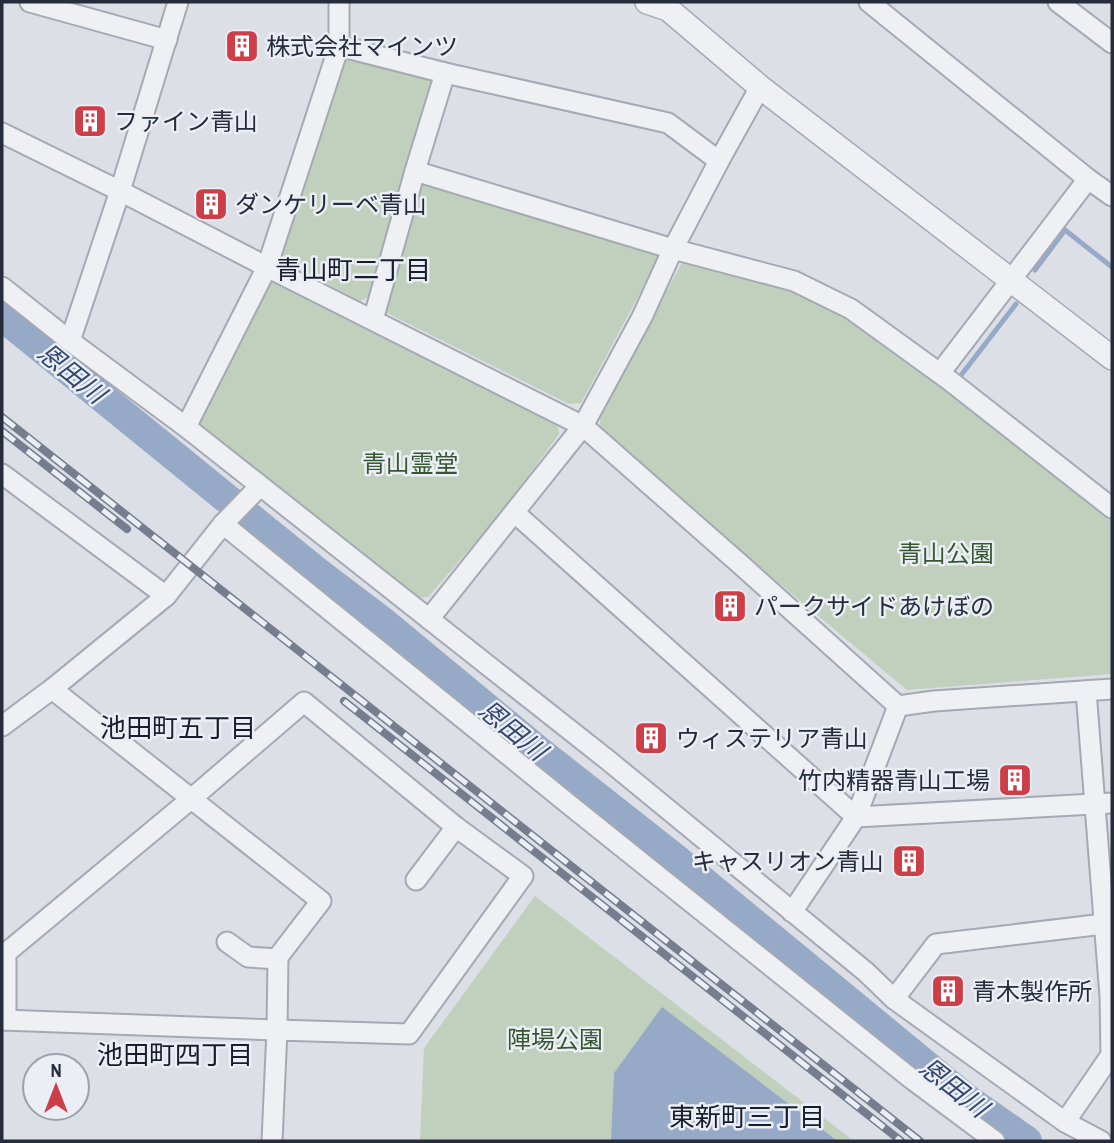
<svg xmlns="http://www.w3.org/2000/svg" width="1114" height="1143" font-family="'Archivo Narrow','Noto Sans JP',sans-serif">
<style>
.green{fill:#c0d0bd}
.water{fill:#96a9c6}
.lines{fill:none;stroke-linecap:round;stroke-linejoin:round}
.stream{stroke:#96a9c6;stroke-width:5}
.river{stroke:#96a9c6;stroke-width:30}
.minor-casing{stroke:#a5a9b3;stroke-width:23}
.tertiary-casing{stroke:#a5a9b3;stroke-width:26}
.minor{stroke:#eef0f4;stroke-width:19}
.tertiary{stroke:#eef0f4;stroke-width:23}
.rail-casing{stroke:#757d8f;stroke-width:8}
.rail{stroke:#ebeef4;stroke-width:5;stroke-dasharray:16;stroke-linecap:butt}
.labels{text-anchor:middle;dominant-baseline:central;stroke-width:5;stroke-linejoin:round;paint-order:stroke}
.poi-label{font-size:24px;fill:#262c3c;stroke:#ebeef4;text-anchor:start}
.park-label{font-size:24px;fill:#375733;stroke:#ebeef4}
.neighbourhood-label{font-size:26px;fill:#181d2c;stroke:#ebeef4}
.water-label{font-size:26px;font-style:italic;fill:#31476f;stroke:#ebeef4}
</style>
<rect width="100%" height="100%" fill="#dcdfe6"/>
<g class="green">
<path d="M348 54 431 75 434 81 368 297 360 301 281 260 279 252 340 59Z"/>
<path d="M425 181 658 249 660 256 581 403 569 404 385 312 417 186Z"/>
<path d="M683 261 789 288 861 324 1112 518V674L907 690 774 579 600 427V414Z"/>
<path d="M273 282 558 425 559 434 502 512 428 597 419 598 202 427 198 416 266 285Z"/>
<path d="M535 896 850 1138 848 1141H420L424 1048Z"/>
</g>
<path class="water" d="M662 1007 836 1140 835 1141H611L614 1073Z"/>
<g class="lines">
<g class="stream">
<path d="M1035 270 1065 230 1112 267"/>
<path d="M962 374 1016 304"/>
</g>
<path class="river" d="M2 316 317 572 383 622 540 752 676 859 967 1099 1027 1141"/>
<g class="minor-casing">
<g id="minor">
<path d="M30 2 167 40"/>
<path d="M339 2V46L267 267 583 426 740 564 898 706 934 701 1112 689"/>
<path d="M869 2 1088 179 1112 196"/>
<path d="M1058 2 1112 43"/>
<path d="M339 46 445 73 668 123 719 161"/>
<path d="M2 133 120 191 267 267 186 427 609 761 866 972 894 999 1065 1122 1101 1141"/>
<path d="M415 171 673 249 794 281 851 309 949 380 1112 508"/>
<path d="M2 287 70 341 120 191 178 2"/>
<path d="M373 320 415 171 445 73"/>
<path d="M70 341 186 427"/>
<path d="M940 373 1088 179"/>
<path d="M2 474 166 596"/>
<path d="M515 513 856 817 898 706"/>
<path d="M223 524 576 810 913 1080 995 1141"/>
<path d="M429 619 583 426 642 317 673 249 719 161 760 87"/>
<path d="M2 726 52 689 166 596 223 524 260 486"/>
<path d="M416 880 456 827"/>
<path d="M792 912 856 817 1112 803"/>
<path d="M227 942 248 957 278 959"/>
<path d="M894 999 936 944 1112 923"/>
<path d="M2 1020 277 1030 278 957 321 901 52 689"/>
<path d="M6 1020V953L191 799 304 702 456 827 523 876 409 1034 277 1030 272 1141"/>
<path d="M1065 1122 1111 1055 1110 996 1086 691"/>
</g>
</g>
<g class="tertiary-casing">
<path id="tertiary" d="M647 2 668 9 760 87 1112 358"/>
</g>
<use href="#minor" class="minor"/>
<use href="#tertiary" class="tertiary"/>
<g class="rail-casing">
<g id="rail">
<path d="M2 417 920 1141"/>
<path d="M2 431 127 529"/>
<path d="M344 701 901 1141"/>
</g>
</g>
<use href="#rail" class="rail"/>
</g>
<defs>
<g id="building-square" transform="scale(1.75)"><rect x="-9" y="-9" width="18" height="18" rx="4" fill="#cc3f48" stroke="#ebeef4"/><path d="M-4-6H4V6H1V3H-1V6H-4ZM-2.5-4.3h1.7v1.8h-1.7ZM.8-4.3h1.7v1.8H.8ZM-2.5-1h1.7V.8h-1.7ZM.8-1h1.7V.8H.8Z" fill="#fff"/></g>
</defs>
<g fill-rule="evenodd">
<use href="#building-square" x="242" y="46"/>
<use href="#building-square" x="90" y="121"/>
<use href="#building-square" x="211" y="204"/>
<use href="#building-square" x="730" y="606"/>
<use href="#building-square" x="651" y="738"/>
<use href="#building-square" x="1015" y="780"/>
<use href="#building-square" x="909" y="861"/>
<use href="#building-square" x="948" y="991"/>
</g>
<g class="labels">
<g class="poi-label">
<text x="266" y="46">株式会社マインツ</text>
<text x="114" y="121">ファイン青山</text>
<text x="235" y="204">ダンケリーベ青山</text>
<text x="754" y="606">パークサイドあけぼの</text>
<text x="676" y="738">ウィステリア青山</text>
<text x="990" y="780" text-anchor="end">竹内精器青山工場</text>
<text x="884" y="861" text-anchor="end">キャスリオン青山</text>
<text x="972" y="991">青木製作所</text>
</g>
<g class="park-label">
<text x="410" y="463">青山霊堂</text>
<text x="946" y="553">青山公園</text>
<text x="555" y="1039">陣場公園</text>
</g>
<g class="neighbourhood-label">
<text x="353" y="269">青山町二丁目</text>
<text x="178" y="727">池田町五丁目</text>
<text x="175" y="1054">池田町四丁目</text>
<text x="747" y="1116">東新町三丁目</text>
</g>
<g class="water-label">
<text transform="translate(72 373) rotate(39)">恩田川</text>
<text transform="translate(513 730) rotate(39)">恩田川</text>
<text transform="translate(954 1087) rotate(38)">恩田川</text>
</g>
</g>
<rect width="1114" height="1143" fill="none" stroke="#262c3c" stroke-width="7"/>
<g transform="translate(56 1087)"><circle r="33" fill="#ebeef4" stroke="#9ca0aa" stroke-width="2"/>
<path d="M0-5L12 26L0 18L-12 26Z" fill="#cc3f48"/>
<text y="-10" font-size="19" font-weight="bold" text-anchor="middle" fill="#262c3c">N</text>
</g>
</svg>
